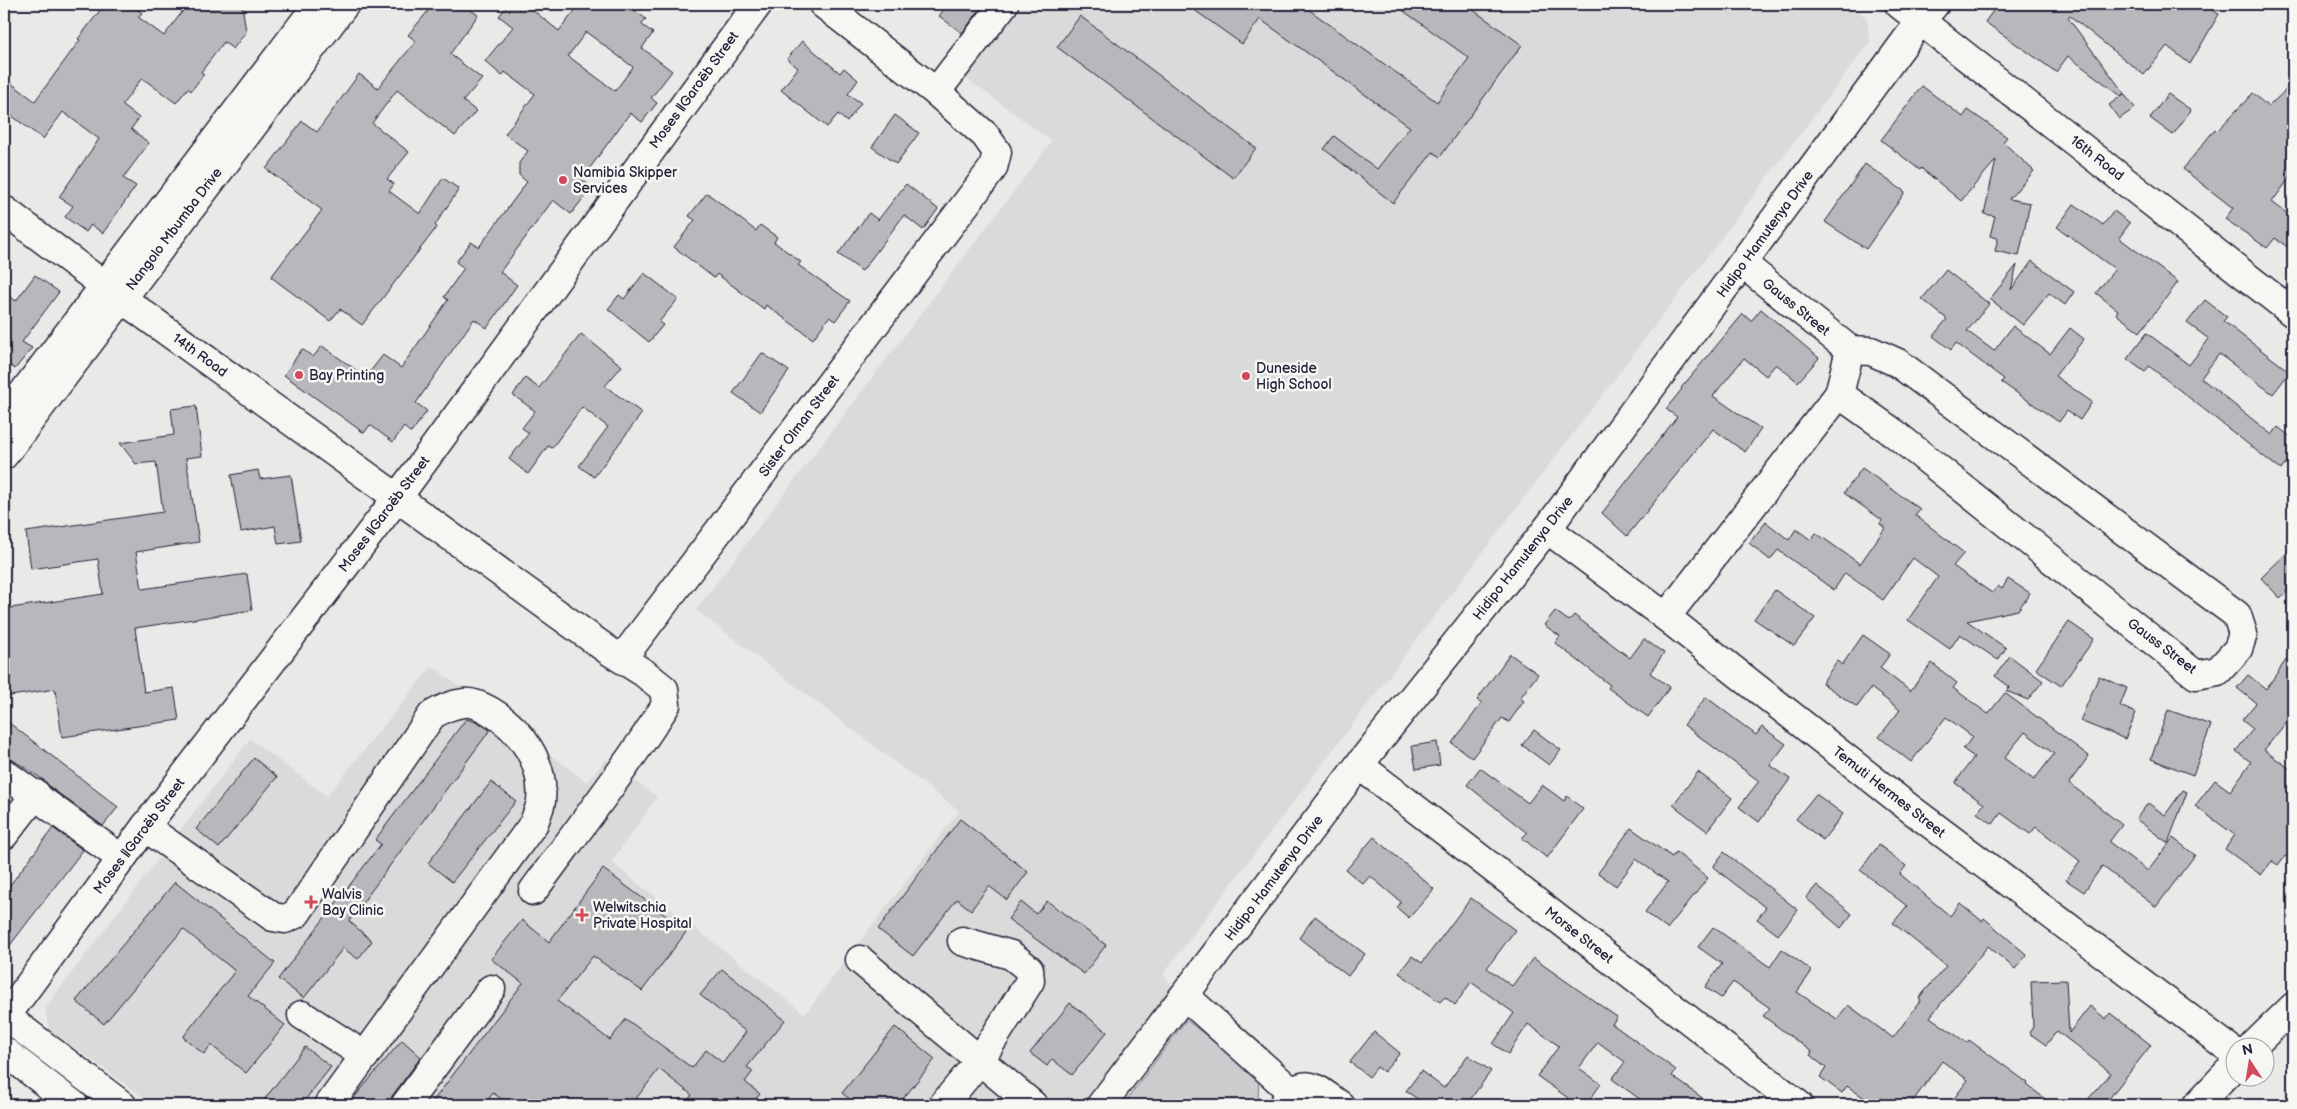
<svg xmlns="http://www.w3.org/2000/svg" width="2297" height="1109" font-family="'Balsamiq Sans',sans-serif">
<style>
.built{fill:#dadada}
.green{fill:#ccccce;stroke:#777784}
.building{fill:#b8b8bc;stroke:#22223b;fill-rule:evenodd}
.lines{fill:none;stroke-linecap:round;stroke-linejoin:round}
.minor-casing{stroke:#22223b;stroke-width:31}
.major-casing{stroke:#22223b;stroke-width:31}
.minor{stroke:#f6f6f2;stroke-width:28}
.major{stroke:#f6f6f2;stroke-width:28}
.poi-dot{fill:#d1495b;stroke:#f6f6f2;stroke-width:2}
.labels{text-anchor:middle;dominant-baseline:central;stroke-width:5;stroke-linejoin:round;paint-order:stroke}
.street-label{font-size:14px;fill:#22223b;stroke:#f6f6f2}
.poi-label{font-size:14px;fill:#22223b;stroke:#f6f6f2;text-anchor:start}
</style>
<rect width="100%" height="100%" fill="#e9e9e7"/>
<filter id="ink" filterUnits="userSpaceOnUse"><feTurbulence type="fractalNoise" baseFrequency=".02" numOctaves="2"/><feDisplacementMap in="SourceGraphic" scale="10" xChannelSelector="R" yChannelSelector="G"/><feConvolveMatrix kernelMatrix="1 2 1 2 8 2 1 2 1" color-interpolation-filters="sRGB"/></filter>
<g filter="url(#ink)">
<path class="built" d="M991 4H1849L1867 18 1870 42 1163 974 1186 1005 1110 1105H154L49 1029 45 1008 250 739 327 796 432 666 587 782 606 759 657 797 611 862 805 1014 959 811 696 610 1052 141 945 63Z"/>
<path class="green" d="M1186 1020 1259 1075 1258 1105H1123Z"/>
<g class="building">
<path d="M105 4H130L142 13 138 17 164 36 188 4H242L246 32 233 49 224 42 201 72 204 74 191 91 188 88 176 103 142 78 122 105 139 118 131 129 149 143 123 178 136 186 103 233 91 225 86 232 65 217 73 206 59 197 99 139 63 112 43 139 4 110V78L35 101 80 40 78 39Z"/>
<path d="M434 4H462L478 15 450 54 482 79 463 101 476 111 455 136 397 90 372 123 409 152 387 179 394 184 389 191 420 214 443 178 459 189 435 225 437 227 362 325 340 309 330 321 271 277 322 210 266 169 302 121 317 132 359 74 378 88 416 41 408 35Z"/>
<path d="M509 4H525L559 31 580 4H626L646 19 641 24 653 33 642 48 672 71 651 98 657 103 642 122 630 113 592 165 582 180 592 187 571 214 553 200 500 272 517 285 487 328 474 319 416 403 427 411 411 433 404 427 393 442 370 425 364 433 284 375 302 349 313 357 322 346 366 377 383 355 401 368 448 300 444 297 464 268 456 262 471 242 479 247 527 182 519 175V163L528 151 505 134 535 94 505 72 502 76 485 61 513 27 499 16ZM586 32 633 67 615 91 568 56Z"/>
<path d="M948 4H974L981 8 962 33 939 16Z"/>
<path d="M1186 4H1301L1437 102 1469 58 1394 4H1465L1522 45 1440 157 1433 152 1393 203 1324 149 1334 136 1377 169 1410 127 1260 19 1242 44Z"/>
<path d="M1998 4H2202L2219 14 2190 64 2167 46 2144 75 2070 16 2068 18 2124 93 2121 96 2068 56 2056 72 1985 22Z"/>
<path d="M1080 16 1256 148 1233 178 1057 47Z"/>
<path d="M802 41 840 73 844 68 858 80 848 94 861 103 847 122 838 114 827 127 781 90 798 68 787 59Z"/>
<path d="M2293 83V173L2272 202 2293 218V251L2275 238 2267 248 2225 219 2233 208 2183 169 2215 129 2217 131 2253 93 2268 107Z"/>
<path d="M1922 86 1963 117 1968 110 2007 137 2003 142 2034 171 2009 199 2030 203 2019 256 1995 251 1998 238 1990 236 1995 216 1984 214 1996 160 1961 201 1921 168 1920 170 1881 140Z"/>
<path d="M2124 94 2135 108 2119 119 2109 105Z"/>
<path d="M2168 94 2191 110 2173 135 2150 118Z"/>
<path d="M895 115 919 133 896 164 872 147Z"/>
<path d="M1865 164 1905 192 1866 249 1825 222Z"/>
<path d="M906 184 938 209 923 230 904 215 862 271 838 254 869 213 878 220Z"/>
<path d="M707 193 756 231 760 225 777 237 774 242 801 262 798 265 850 301 835 321 829 317 813 339 766 305 764 309 717 274 714 278 674 247 695 220 689 216Z"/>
<path d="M2074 204 2103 225 2114 211 2130 223 2119 238 2178 282 2140 332 2116 314 2118 310 2096 293 2115 269 2057 227Z"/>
<path d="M2032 261 2074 292 2065 305 2049 293 2023 325 1990 299 2017 265 2011 290Z"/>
<path d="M1946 270 1989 304 1967 331 1994 351 2013 326 2050 354 2070 328 2084 339 2055 376 2092 402 2080 420 2067 411 2059 422 2001 382 2004 379 1956 343 1951 350 1933 336 1947 319 1922 299Z"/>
<path d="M644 273 678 299 659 322 663 325 649 342 608 309 619 295 624 299Z"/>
<path d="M35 275 59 292 22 342 32 348 15 369 4 361V292L16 301Z"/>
<path d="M2205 300 2227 317 2223 321 2290 372 2273 394 2219 354 2201 378 2272 435 2278 427 2293 439V454L2281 470 2149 366 2145 372 2127 359 2147 333 2189 365 2209 339 2187 323Z"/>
<path d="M1761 309 1819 358 1798 382 1776 364 1766 376 1744 358 1713 396 1761 429 1745 452 1713 429 1627 536 1602 513 1677 417 1666 409 1682 389 1681 388 1743 314 1751 321Z"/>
<path d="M581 334 622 366 605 386 642 413 594 477 579 466 608 427 582 407 552 448 548 446 528 474 509 459 529 433 522 428 535 411 513 395 525 378 539 388Z"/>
<path d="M762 353 789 371 760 412 733 393Z"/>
<path d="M196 406 202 456 186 458 199 542 136 552 142 589 247 574 252 610 135 628 144 692 174 688 179 720 62 737 55 689 4 697V609L103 594 98 559 31 569 26 532 163 512 156 462 136 464 120 443 174 435 171 409Z"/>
<path d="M1862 468 1920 509 1915 515 1964 553 1953 566 1992 593 1998 586 2002 589 2008 579 2030 593 2018 610 1967 621 2006 648 1998 660 1960 634 1950 649 1908 620 1938 577 1913 558 1883 600 1845 573 1834 590 1778 550 1770 560 1749 543 1766 522 1789 540 1796 529 1811 540 1816 533 1860 564 1885 528 1880 524 1882 520 1844 493Z"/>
<path d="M258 470 260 479 291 475 301 541 278 544 275 526 241 532 231 475Z"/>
<path d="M2293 547V586L2280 598 2261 578Z"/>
<path d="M1775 590 1815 618 1794 646 1754 619Z"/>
<path d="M1555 611 1569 621 1574 615 1630 658 1644 639 1664 653 1650 673 1670 687 1648 717 1608 688 1610 685 1555 643 1560 636 1544 625Z"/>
<path d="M2069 622 2094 639 2061 686 2036 669Z"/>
<path d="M1863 635 1890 654 1880 668 1910 691 1932 663 1957 683 1953 688 1988 714 2005 693 2089 756 2069 783 2122 825 2109 842 2148 871 2173 838 2195 855 2156 907 2102 866 2084 892 2066 880 2080 861 2036 827 2030 834 2001 813 1993 824 1977 813 1984 804 1955 783 1974 757 1963 749 1973 737 1946 717 1911 762 1879 737 1900 710 1871 688 1857 707 1822 683 1837 661 1842 665ZM2025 732 2054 754 2034 780 2004 758Z"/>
<path d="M2293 650V714L2264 750 2293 771V861L2285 856 2278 865 2272 861 2261 875 2225 849 2235 835 2195 806 2215 780 2230 791 2251 762 2236 751 2253 729 2242 720 2256 703 2237 688 2248 675 2266 689Z"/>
<path d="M1510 654 1538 674 1520 698 1524 701 1509 722 1502 718 1472 758 1452 743 1482 703 1477 700Z"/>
<path d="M2010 656 2043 681 2028 700 2006 691 2010 687 1995 676Z"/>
<path d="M2099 676 2127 688 2120 706 2136 713 2125 739 2080 721Z"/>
<path d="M1706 697 1756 735 1762 727 1786 744 1770 765 1790 779 1759 822 1739 807 1759 781 1684 725Z"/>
<path d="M2168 710 2211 725 2193 775 2151 759Z"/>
<path d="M4 719 118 807 103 826 50 787 45 781 13 760 4 757Z"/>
<path d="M466 719 477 722 490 730 349 921 372 941 358 959 343 948 304 998 278 979 381 844 375 840Z"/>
<path d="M1534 730 1561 750 1549 765 1522 745Z"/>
<path d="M1437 742 1440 765 1416 769 1412 746Z"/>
<path d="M254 758 277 777 219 848 196 829Z"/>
<path d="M1480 768 1528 803 1542 785 1564 801 1567 796 1583 809 1547 858 1522 838 1527 833 1467 785Z"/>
<path d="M1698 772 1732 798 1707 831 1673 805Z"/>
<path d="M491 782 516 801 452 882 428 863Z"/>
<path d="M2183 790 2187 792 2168 843 2136 819 2148 803 2165 815Z"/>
<path d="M1816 794 1843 814 1823 840 1796 819Z"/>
<path d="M960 819 1028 872 1007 900 989 886 971 910 957 899 913 956 878 929Z"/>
<path d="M53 828 83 850 4 953V893Z"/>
<path d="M1631 828 1672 857 1676 852 1708 878 1667 929 1645 912 1668 882 1636 859 1616 886 1598 873Z"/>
<path d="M1374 837 1434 889 1409 918 1397 908 1401 902 1370 876 1363 884 1346 870Z"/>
<path d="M1879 845 1906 866 1900 874 1950 916 1960 903 1982 921 1984 918 2027 955 2015 969 1988 946 1930 1017 1967 1043 1969 1040 2028 1083 2027 1085 2053 1105H1949L1968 1080 1942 1061 1910 1105H1875L1847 1086 1842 1093 1820 1077 1826 1068 1810 1055 1812 1052 1763 1016 1770 1008 1733 982 1721 998 1705 987 1722 964 1698 947 1713 927 1770 967 1782 949 1812 971 1797 992 1837 1019 1848 1005 1893 1038 1921 1000 1919 998 1946 966 1893 923 1907 906 1860 870Z"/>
<path d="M1724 852 1798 910 1778 935 1757 919 1766 908 1713 867Z"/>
<path d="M603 869 687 931 642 991 593 956 557 1001 610 1040 626 1019 692 1068 706 1050 723 1063 746 1032 700 995 722 969 785 1020 747 1067 753 1071 745 1082 760 1094 751 1105H684L692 1095 659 1069 631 1105H510L493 1093 484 1105H430L523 983 491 959 522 920 549 942Z"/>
<path d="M175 882 275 963 248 996 285 1025 246 1073 211 1045 204 1054 183 1037 235 971 183 929 104 1024 76 1001Z"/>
<path d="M1817 885 1852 914 1841 928 1806 898Z"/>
<path d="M1471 898 1515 930 1487 968 1512 986 1533 958 1617 1017 1612 1024 1676 1070 1672 1076 1712 1105H1648L1612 1079 1625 1062 1598 1042 1579 1068 1601 1084 1586 1105H1563L1568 1098 1537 1076 1559 1046 1528 1024 1508 1054 1493 1044 1514 1013 1471 982 1455 1005 1445 997 1440 1002 1399 973 1412 956 1422 963Z"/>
<path d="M1047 901 1106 945 1084 974 1008 919 1021 902 1036 914Z"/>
<path d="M1315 916 1365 954 1348 976 1299 938Z"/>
<path d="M2066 980 2069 1033 2090 1006 2106 1019 2110 1013 2151 1045 2104 1105H2083L2111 1073 2057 1031 2046 1045 2029 1033 2033 1027 2031 981Z"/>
<path d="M1070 1003 1107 1032 1072 1075 1052 1059 1047 1066 1030 1053Z"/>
<path d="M895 1027 935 1059 898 1105H857L842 1093Z"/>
<path d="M1374 1032 1400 1053 1384 1072 1377 1067 1369 1077 1350 1062Z"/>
<path d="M402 1040 421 1057 392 1096 390 1104 348 1105Z"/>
<path d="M305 1047 331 1067 301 1105H260Z"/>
<path d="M1468 1055 1491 1071 1467 1104 1469 1105H1426L1406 1091 1421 1071 1444 1088Z"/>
</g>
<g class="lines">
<g class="minor-casing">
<g id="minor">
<path d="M1899 4 2293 313"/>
<path d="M936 92 1004 4"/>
<path d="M4 210 121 298 609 651 644 673 664 689 666 705C625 769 578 830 533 891"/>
<path d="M1743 264 1850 350 1871 351 1898 363 2237 615 2243 634 2238 649 2218 671 2196 675 1894 433 1839 394 1850 350"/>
<path d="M4 418 318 4"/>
<path d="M4 455 345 4"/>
<path d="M1547 529 1666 617 1908 807 2234 1052"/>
<path d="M1666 617 1839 394"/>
<path d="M622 659 993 168 997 152 985 135 936 92 823 4"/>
<path d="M1359 765 1799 1105"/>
<path d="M4 773 122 859"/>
<path d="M145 827 273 917 285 919 296 914 432 715C443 709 452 704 464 703 472 702 483 707 490 711 521 729 545 763 541 801 540 808 536 816 534 823L329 1105"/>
<path d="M4 835 36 794"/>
<path d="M860 960 1033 1105"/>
<path d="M1185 996 1292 1092"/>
<path d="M302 1015 365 1056"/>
<path d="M4 1019 145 827 397 498 758 4"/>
<path d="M2253 1046 2293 1007"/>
<path d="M405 1105 491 989"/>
<path d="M943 1105 980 1060 1030 981 1029 969 1011 955 962 941"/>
<path d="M1101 1105 1359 765 1547 529 1921 20 1935 4"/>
<path d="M1283 1105C1304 1073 1315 1088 1340 1105"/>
<path d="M2197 1105 2234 1066"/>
</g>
</g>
<g class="major-casing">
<g id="major">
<path d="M4 1015 122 1105"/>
<path d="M4 1051 74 1105"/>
</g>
</g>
<use href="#minor" class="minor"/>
<use href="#major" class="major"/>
</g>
</g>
<g class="poi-dot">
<circle cx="563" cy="180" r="5"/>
<circle cx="299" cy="375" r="5"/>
<circle cx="1246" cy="376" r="5"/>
<path d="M308.5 894.5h5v5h5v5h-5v5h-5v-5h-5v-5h5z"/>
<path d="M579.5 907.5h5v5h5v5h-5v5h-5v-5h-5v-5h5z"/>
</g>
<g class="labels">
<g class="street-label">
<text transform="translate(694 90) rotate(-54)">Moses ǁGaroëb Street</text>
<text transform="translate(2097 158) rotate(38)">16th Road</text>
<text transform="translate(174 229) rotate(-53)">Nangolo Mbumba Drive</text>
<text transform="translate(1765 234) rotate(-54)">Hidipo Hamutenya Drive</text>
<text transform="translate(1796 307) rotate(39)">Gauss Street</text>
<text transform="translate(200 355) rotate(36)">14th Road</text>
<text transform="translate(799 426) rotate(-53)">Sister Olman Street</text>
<text transform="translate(384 514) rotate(-53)">Moses ǁGaroëb Street</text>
<text transform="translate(1523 558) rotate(-52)">Hidipo Hamutenya Drive</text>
<text transform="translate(2162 646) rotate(37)">Gauss Street</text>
<text transform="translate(1889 792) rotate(38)">Temuti Hermes Street</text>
<text transform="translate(139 836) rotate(-53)">Moses ǁGaroëb Street</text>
<text transform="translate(1274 878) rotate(-53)">Hidipo Hamutenya Drive</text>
<text transform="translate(1579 935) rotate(38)">Morse Street</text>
</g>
<g class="poi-label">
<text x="573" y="172">Namibia Skipper<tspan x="573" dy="16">Services</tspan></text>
<text x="1256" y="368">Duneside<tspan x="1256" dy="16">High School</tspan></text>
<text x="309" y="375">Bay Printing</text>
<text x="322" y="894">Walvis<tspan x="322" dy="16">Bay Clinic</tspan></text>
<text x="593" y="907">Welwitschia<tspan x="593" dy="16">Private Hospital</tspan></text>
</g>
</g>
<rect width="2297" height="1109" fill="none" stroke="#f6f6f2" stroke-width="20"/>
<rect x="10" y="10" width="2277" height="1089" fill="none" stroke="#22223b" stroke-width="2" filter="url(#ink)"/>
<g transform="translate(2250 1062) rotate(348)"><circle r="24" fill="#f6f6f2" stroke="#a1a1a9"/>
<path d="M0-4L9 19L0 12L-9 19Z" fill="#d1495b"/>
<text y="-8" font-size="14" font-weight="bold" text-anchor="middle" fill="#22223b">N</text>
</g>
</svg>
